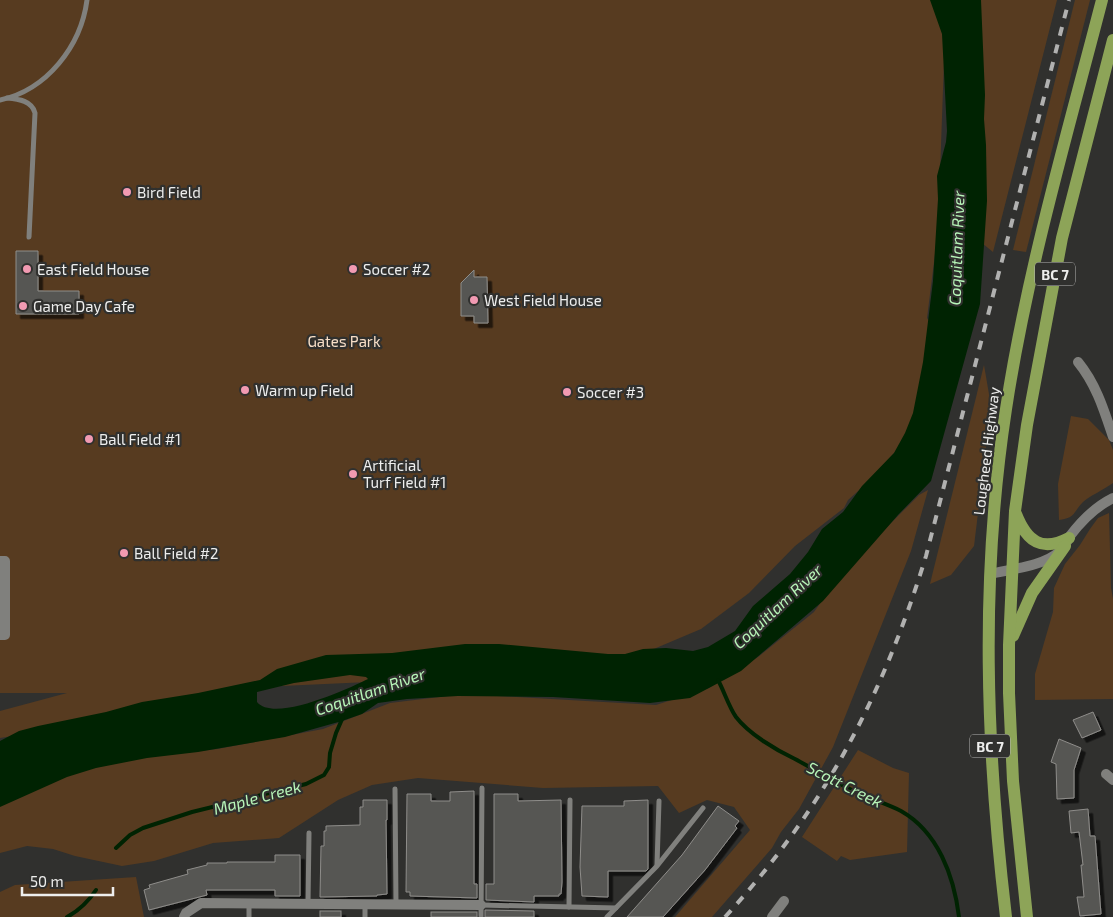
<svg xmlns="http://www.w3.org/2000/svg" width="1113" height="917" font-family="'Exo 2',sans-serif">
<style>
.green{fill:#573b20;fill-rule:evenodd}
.water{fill:#002302;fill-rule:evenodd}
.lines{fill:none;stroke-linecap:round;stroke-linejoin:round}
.stream{stroke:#002302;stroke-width:4}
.building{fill:#575653;stroke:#8e8d8a;filter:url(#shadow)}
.service{stroke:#80807d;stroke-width:5}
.minor{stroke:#80807d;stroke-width:10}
.primary{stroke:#8da458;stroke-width:12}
.rail{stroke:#b1b1b0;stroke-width:4;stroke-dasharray:9 9;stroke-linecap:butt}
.poi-dot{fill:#f19ab2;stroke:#30302e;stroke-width:2}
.labels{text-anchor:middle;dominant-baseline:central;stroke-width:4.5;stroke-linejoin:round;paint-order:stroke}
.shield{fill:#30302e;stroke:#b5b5b4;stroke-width:1}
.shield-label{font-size:14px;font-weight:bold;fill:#eeeeed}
.poi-label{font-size:15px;fill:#eeeeed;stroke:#30302e;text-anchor:start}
.park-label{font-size:15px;fill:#f7dec7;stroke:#30302e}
.street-label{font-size:15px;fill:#eeeeed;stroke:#30302e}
.water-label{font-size:16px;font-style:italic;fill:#b8f6b9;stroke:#30302e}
</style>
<defs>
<filter id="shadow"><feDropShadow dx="4.5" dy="4.5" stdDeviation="0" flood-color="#0009"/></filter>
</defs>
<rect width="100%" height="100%" fill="#30302e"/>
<g class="green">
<path d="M0 0H1057L993 252 977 239 946 360 941 342 924 371 912 425 895 452 866 484 848 500 844 508 795 546 749 593 701 629 649 651 587 672 235 688 214 694 125 710 77 720 26 734 0 738V711L67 693H0ZM944 61 947 75 950 116 947 175 954 215 955 229 951 287 942 341 927 318 938 230Z"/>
<path d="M1075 0H1090L1026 252 1013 250Z"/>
<path d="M984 365 991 406 974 546 951 575 930 584Z"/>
<path d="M1071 416 1088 419 1109 440 1113 450V483C1105 489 1088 497 1083 502 1073 512 1076 518 1059 520L1058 484Z"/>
<path d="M928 490 911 551 833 747 799 809 781 832 772 848 712 917H675L750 830 734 807 707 800 679 813 658 786 543 788 418 778 372 785 338 800 279 838 213 843 154 861 122 866 75 856 53 849 27 846 0 853V803L67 772 123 760 217 749 323 729 390 703 464 694 656 705 709 688 758 657 814 612 843 571 919 495Z"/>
<path d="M1109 513 1111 588 1113 599V699L1035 700V674L1053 612 1054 588 1065 564 1080 545 1090 529 1098 518Z"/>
<path d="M858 750 893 768 909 773 907 852 850 860 841 856 837 861 802 837Z"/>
<path d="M136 877 144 917H0V892L15 885Z"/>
</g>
<path class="water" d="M930 0H981L985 95 984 119 986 145 987 201 980 304 931 481 898 515 823 601 741 671 690 698 650 703 553 697 458 696 407 699 378 703 362 714 342 721 285 737 198 752 147 758 96 768 67 777 0 807V741L19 731 38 726 106 712 142 702 198 693 260 680 277 669 326 655 392 653 465 644H499L608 654H625L643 649 666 648 693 651 708 647 735 631 753 606 790 574 808 552 822 529 843 512 862 486 894 453 905 433 913 413 923 362 933 281 938 199 937 176 946 142 947 131 942 34ZM350 675 366 677 368 679C348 689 274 723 257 702V692L294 683Z"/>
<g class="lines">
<g class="stream">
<path d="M718 680C724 691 729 707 736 717 749 734 776 750 795 759 814 769 832 781 852 790 867 798 885 803 901 811 938 832 954 876 959 917"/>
<path d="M116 848 130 835 143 828 192 812 306 784 324 775 329 767 330 753 336 733 343 717"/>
<path d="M67 917C80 910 88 902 96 890"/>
</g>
</g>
<g class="building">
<path d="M16 251H38V291H79V314H16Z"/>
<path d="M474 270V277H487L488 323H474V316H461V283Z"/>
<path d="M1093 712 1101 730 1082 738 1073 720Z"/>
<path d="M1059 739 1081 748 1074 770V798L1057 799 1056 764 1051 762Z"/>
<path d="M474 791V884H477V898L410 896V892H406L407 794H431V801H450V792Z"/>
<path d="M494 794H518V801L561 800 562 882 561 894H559V896H534V902L486 900V884H494Z"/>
<path d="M363 800H387V820H386L387 894 377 895V896L320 897 321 846H324V831H326V826L360 825V807H363Z"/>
<path d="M648 800V869L646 871H608V897L582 896 580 867 582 806H624V801Z"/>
<path d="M718 806 739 821 735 826 737 828 705 870 663 917H627L682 855Z"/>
<path d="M1088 809 1090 836H1095L1101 914 1080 916 1077 897H1084L1081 865H1083L1079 832 1071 833 1069 811Z"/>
<path d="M275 855H300V896H275V890H206L207 895 149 910 144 890 150 888 149 885 188 874 187 870 207 865V863H227V862H275Z"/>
<path d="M485 910 534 911V917H485Z"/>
<rect x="320" y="911" width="21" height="6"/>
<rect x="431" y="912" width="46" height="5"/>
</g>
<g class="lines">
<g class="service">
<path d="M7 98C19 99 32 101 35 113L29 237"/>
<path d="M0 100C47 90 81 46 87 0"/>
<path d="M395 789 396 904"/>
<path d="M657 865 659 801"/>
<path d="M249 903V917"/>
<path d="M308 904 309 833"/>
<path d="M481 905 616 908"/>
<path d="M569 907 570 800"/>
<path d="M365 917V904"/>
<path d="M481 917 482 788"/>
<path d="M607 917 657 866 703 808"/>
</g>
<g class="minor">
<path d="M1078 362C1096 384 1104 410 1113 437"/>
<path d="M0 561H5V635H0"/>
<path d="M990 574C1011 569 1044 566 1059 552 1064 548 1067 542 1070 536 1082 520 1095 507 1113 498"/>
<path d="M1106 774 1113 780"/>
<path d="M184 917 186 913 201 903 481 905"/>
<path d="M772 917 784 901"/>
</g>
<g class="primary">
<path d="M1016 514C1027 542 1042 552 1069 538"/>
<path d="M1013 636 1032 593 1065 546"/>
<path d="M1006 917C986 748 980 578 1006 409 1027 271 1067 135 1102 0"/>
<path d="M1027 917 1013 781 1009 693V645L1015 511 1027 425 1062 238 1113 40"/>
</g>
<path class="rail" d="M725 917C824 809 883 696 926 556L1069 0"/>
</g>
<g class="poi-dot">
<circle cx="127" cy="192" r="5"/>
<circle cx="27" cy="269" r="5"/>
<circle cx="353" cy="269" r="5"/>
<circle cx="474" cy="300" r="5"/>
<circle cx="23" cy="306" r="5"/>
<circle cx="245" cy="390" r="5"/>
<circle cx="567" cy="392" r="5"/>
<circle cx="89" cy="439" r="5"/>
<circle cx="353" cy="474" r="5"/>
<circle cx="124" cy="553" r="5"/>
</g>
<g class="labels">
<g class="shield">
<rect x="1035" y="262.5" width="40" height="23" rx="4"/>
<rect x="970" y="734.5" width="40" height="23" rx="4"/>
</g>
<g class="shield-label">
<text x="1055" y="274">BC 7</text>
<text x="990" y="746">BC 7</text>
</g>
<g class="poi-label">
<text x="137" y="192">Bird Field</text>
<text x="37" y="269">East Field House</text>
<text x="363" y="269">Soccer #2</text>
<text x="484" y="300">West Field House</text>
<text x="33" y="306">Game Day Cafe</text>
<text x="255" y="390">Warm up Field</text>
<text x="577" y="392">Soccer #3</text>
<text x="99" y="439">Ball Field #1</text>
<text x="363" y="465">Artificial<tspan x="363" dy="17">Turf Field #1</tspan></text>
<text x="134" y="553">Ball Field #2</text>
</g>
<g class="park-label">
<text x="344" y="341">Gates Park</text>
</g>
<g class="street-label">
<text transform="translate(986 451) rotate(-83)">Lougheed Highway</text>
</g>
<g class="water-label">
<text transform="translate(956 248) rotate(-88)">Coquitlam River</text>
<text transform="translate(777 606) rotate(-43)">Coquitlam River</text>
<text transform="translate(370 691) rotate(-19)">Coquitlam River</text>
<text transform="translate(845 784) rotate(27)">Scott Creek</text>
<text transform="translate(257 797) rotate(-15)">Maple Creek</text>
</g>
</g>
<path d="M22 887v8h91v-8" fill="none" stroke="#eeeeed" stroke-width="2.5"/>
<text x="30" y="887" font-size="15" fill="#eeeeed" stroke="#30302e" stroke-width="4" paint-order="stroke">50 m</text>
</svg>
